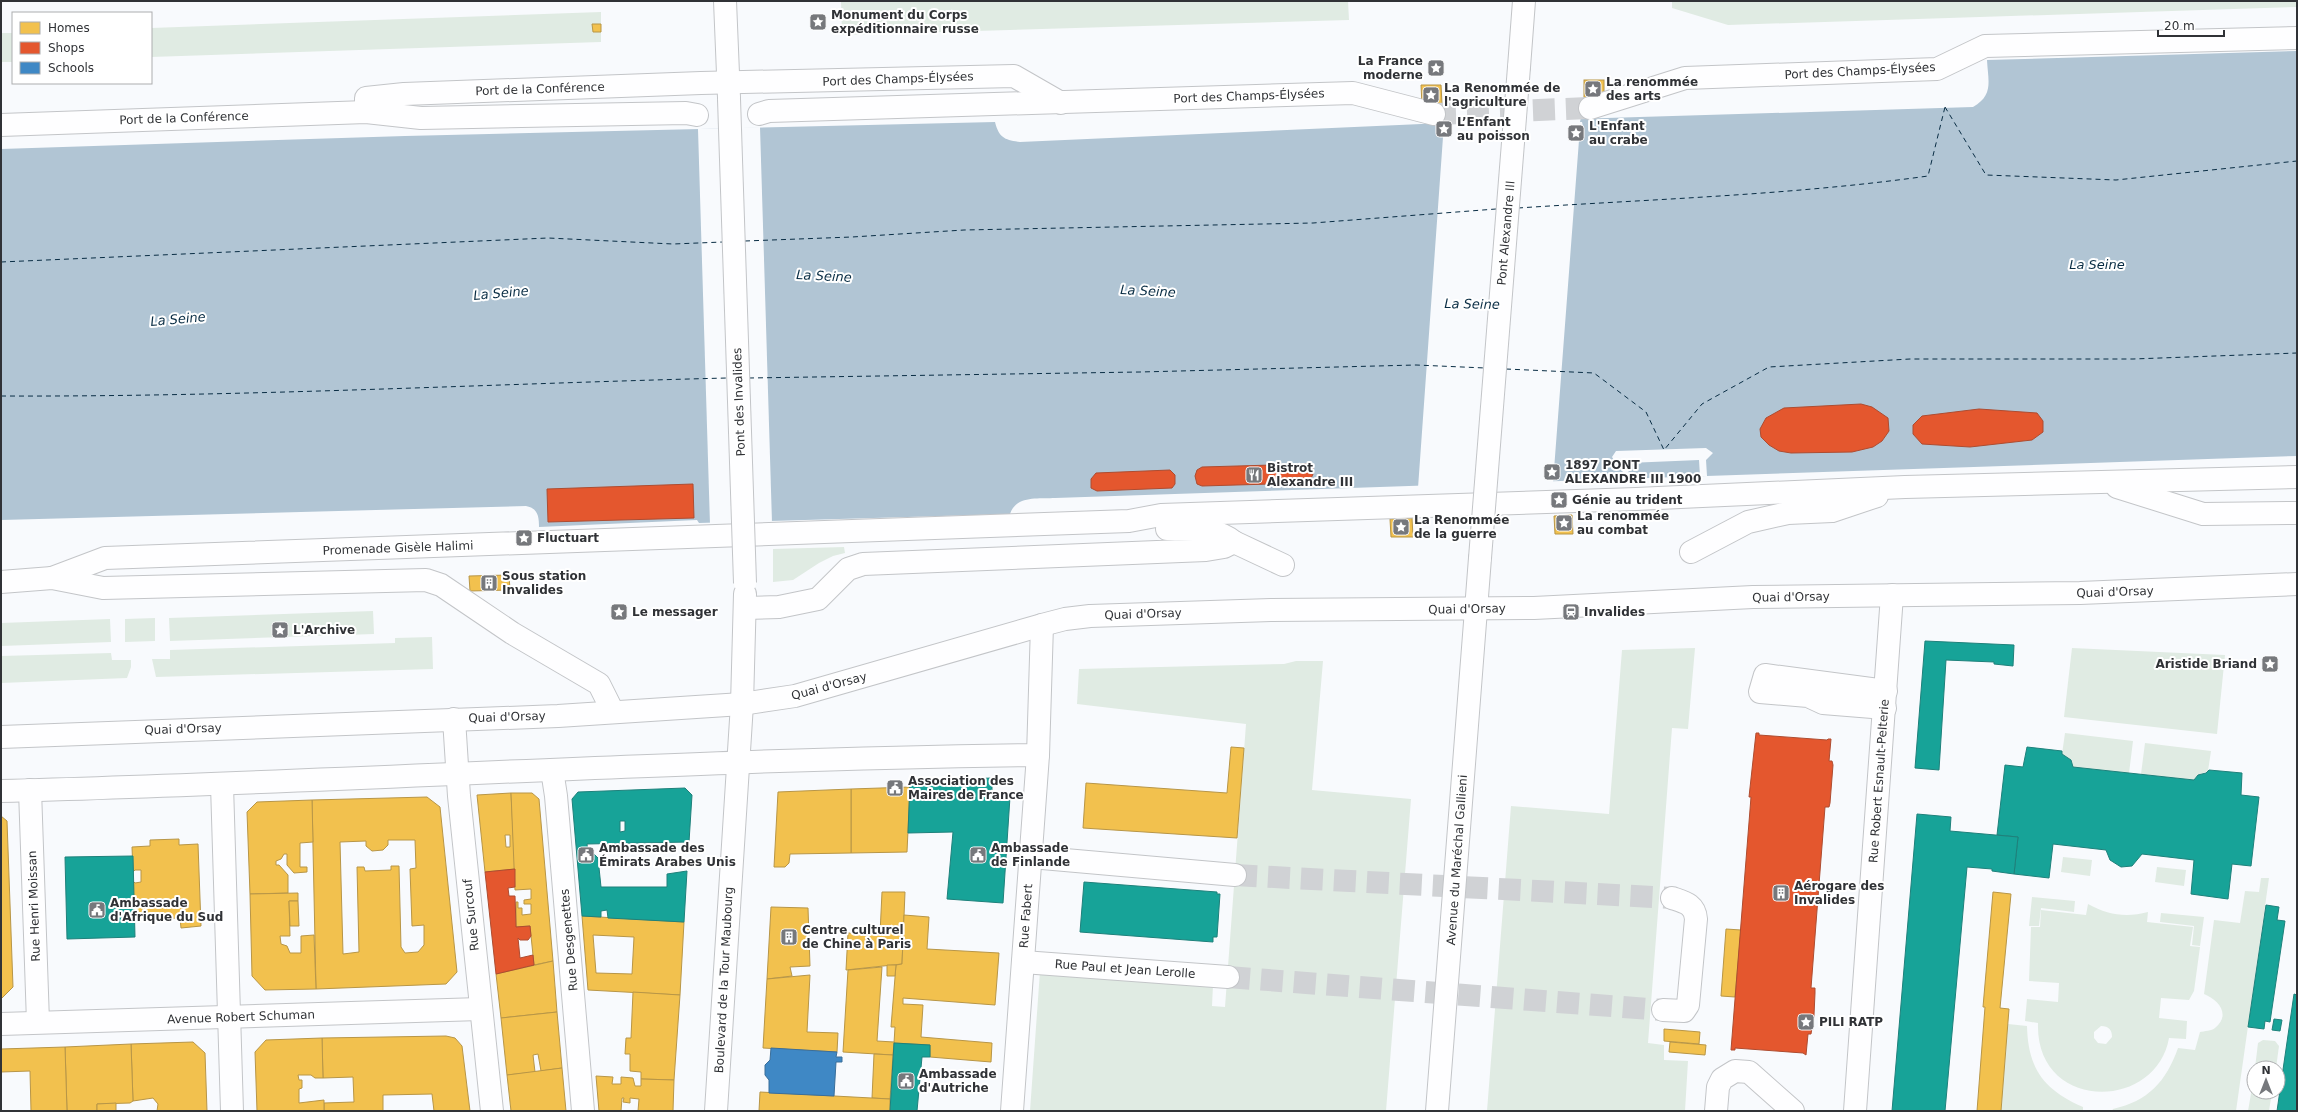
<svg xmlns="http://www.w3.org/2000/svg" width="2298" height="1112" font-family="'DejaVu Sans',sans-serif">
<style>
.green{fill:#e0ebe3;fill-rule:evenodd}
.water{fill:#b1c5d4}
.pier{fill:#f8fafd}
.homes{fill:#f2c14e;stroke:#b89647;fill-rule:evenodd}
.shops{fill:#e4572e;stroke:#ae4c30}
.schools{fill:#3f88c5;stroke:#3a6e9a}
.public{fill:#17a398;stroke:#1e817b;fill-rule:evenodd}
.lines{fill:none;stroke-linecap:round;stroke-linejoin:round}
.ferry{stroke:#092d44;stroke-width:1;stroke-dasharray:5 4;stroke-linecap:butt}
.minor-tunnel{stroke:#d0d2d5;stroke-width:22;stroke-dasharray:22 11;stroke-linecap:butt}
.minor-casing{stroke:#c3c5c8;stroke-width:24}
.major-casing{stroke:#c3c5c8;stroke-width:24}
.minor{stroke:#fefeff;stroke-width:22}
.major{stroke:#fefeff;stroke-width:22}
.minor-bridge-casing{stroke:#c3c5c8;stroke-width:24;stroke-linecap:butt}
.major-bridge-casing{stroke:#c3c5c8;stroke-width:24;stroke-linecap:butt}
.minor-bridge{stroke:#fefeff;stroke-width:22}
.major-bridge{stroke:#fefeff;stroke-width:22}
.labels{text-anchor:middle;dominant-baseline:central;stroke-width:4;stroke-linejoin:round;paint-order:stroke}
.poi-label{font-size:12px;font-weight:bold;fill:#303236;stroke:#fff;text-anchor:start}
.street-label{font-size:12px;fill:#303236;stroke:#fff}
.water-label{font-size:13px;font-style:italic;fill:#092d44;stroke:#fff}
</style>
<rect width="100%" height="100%" fill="#f8fafd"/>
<g class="green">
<path d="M841 1H1348L1349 20 842 35Z"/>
<path d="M1672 1H2297V7L1728 25 1672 8Z"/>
<path d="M601 12V42L151 57V28Z"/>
<rect x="1" y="33" width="12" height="29"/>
<path d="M844 547 845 553 833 556 819 563 793 580 773 582V549Z"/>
<path d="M373 611 374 634 170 641 169 618Z"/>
<path d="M155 618V641L125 642V619Z"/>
<path d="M110 619 111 642 1 646V623Z"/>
<path d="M432 637 433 669 156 677 152 659H170V650L395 643V638Z"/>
<path d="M1695 648 1688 729 1672 728 1648 1043 1664 1045V1060L1688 1061 1685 1111H1487L1511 806 1609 814 1622 650Z"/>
<path d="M2072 648 2225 655 2217 734 2064 717Z"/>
<path d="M111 653 112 660H131V667L127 678 1 683V656Z"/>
<path d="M1296 661H1323L1312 790 1411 799 1386 1111H1030L1040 971 1213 985 1212 1006 1225 1007 1246 724 1077 704 1079 669 1284 664Z"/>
<path d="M2065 733 2133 741 2129 773 2073 767 2071 760 2062 754Z"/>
<path d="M2145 743 2211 751 2208 771 2198 775 2194 780 2141 774Z"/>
<path d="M2063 857 2092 860 2090 876 2061 872Z"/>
<path d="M2157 867 2186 870 2184 886 2155 882Z"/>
<path d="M2261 878H2269L2236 1111H2112L2113 1109C2148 1101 2166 1082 2178 1048L2195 1050 2200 1032C2204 1031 2212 1031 2215 1028 2231 1015 2219 1000 2204 994L2214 920 2240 923 2245 891 2259 892Z"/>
<path d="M2032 897 2075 901 2074 912 2041 908 2039 926H2029Z"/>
<path d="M2088 904C2108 915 2126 918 2148 912L2147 922 2193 927 2190 946 2200 947 2194 991 2189 1000 2161 998 2159 1018 2187 1021 2186 1039 2169 1038C2156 1112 2035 1112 2038 1023L2025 1021 2027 999 2058 1002 2059 983 2029 981 2031 927H2040L2041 910 2086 915ZM2101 1026C2109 1026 2112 1030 2112 1037L2106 1044 2098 1043 2094 1038V1032Z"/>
<path d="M2161 913 2204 917 2200 946 2192 945 2194 926 2160 922Z"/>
<path d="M2008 1024 2027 1026C2028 1069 2044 1090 2083 1107V1111H2001Z"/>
<path d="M2263 1040 2275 1041 2279 1046 2276 1068H2255L2258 1043Z"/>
<path d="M2253 1082 2254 1092H2272L2269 1111H2248Z"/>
</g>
<path class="water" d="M2297 51V456L1055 498C1039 499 1016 495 1010 514L699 523 697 520 539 527C539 517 538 508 526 506L1 520V149L405 136 995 122C999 138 1005 140 1020 142L1444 123 1973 107C1994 95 1988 81 1987 60Z"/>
<g class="pier">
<path d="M1581 117 1580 122H1582L1583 126 1580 127 1553 483 1418 488 1444 123H1434V121Z"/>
<path d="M760 127 772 523 710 525 698 129Z"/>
<path d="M1706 448 1713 453 1706 460 1707 476H1700L1699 460 1628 463 1629 478 1623 479 1622 463 1615 462 1612 457 1616 451Z"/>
</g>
<g class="homes">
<path d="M592 24H601V32H593Z"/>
<rect x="1584" y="80" width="20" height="19"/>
<path d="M1421 85H1441L1442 104 1422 105Z"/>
<path d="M1572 515 1573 534H1555L1554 516Z"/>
<path d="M1412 518 1413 537H1391L1390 519Z"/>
<path d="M509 575 510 590 470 591 469 576Z"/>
<path d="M1231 747 1244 748 1237 838 1083 828 1086 783 1227 793Z"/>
<path d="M910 787 907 852 851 853V789Z"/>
<path d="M851 789V853L790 854 789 863 785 867H774L778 792Z"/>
<path d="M511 793 515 869 485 872 477 795ZM505 835H510V847H506Z"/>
<path d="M511 793H532L539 799 553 961 534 965 530 926 516 927V902H518V908H522V915L531 914V904H524V900L531 899V889L515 890Z"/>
<path d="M427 797 440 807 457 972 446 984 316 989 312 800ZM388 840H415L416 868 410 869 412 926 424 925V945L418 952 405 953 401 947 399 866H391V870L365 871 364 867H357L359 952 343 954 340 842 366 841V846L372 851 383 850 388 845Z"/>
<path d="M312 800 313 842 300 843V867H307V872L294 873 287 865V854H284L281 859 276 861V865H279L288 875V893L250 894 247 812 257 802Z"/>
<path d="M1 816 7 821 13 987 1 999Z"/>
<path d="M179 839V845L198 844 201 926 181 928 180 918 134 919 133 881 135 883 141 882V870H135L133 872 132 847 150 846V840Z"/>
<path d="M882 892H905L902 964 846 970 848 933 880 934Z"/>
<path d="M1993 892 2011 894 2000 1008 2009 1009 2001 1111H1977L1985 1007H1983Z"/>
<path d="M298 893V901H289L290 936H280L281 944 287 946 290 953H301V936L314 935 316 989 265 990 252 976 250 894Z"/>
<path d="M289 901H298L299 926H290Z"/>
<path d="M771 907 808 908 810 966 790 967 792 976 767 979Z"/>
<path d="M904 915 929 917 927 949 999 953 995 1005 903 998V1004L923 1005 921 1037 992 1043 991 1062 930 1057V1045L894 1043 895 1027H891L896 965 902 964Z"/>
<path d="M582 916 684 922 680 995 588 990ZM593 935 634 937 632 974 596 973Z"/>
<path d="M1726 929 1741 930 1735 997 1721 996Z"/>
<path d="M553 961 557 1012 501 1018 496 974Z"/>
<path d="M887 965H896L895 976H887Z"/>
<path d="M882 967 877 1041 894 1042 893 1055 843 1052 848 970Z"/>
<path d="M810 975 807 1032 838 1033 837 1052 763 1048 767 979Z"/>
<path d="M633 992 680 995 674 1080 641 1079V1072L630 1071V1054H625L626 1038H631Z"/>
<path d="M557 1012 562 1068 541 1071 538 1054 533 1055 535 1072 507 1075 501 1018Z"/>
<path d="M1664 1029 1700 1032 1699 1044 1664 1041Z"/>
<path d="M446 1036 455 1038 462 1046 470 1111H434L432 1094 383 1095V1111H324V1103L354 1102 353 1077 323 1078 322 1038Z"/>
<path d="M322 1038 323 1078H315L311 1075H298L299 1080H302V1088L299 1089V1103L324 1100V1111H257L255 1052 266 1040Z"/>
<path d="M193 1042 205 1053 207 1111H157L158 1104 153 1098 133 1101 131 1044Z"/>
<path d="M1670 1042 1706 1045 1705 1055 1669 1052Z"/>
<path d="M131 1044 133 1101 130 1103 97 1104V1111H67L65 1047Z"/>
<path d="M65 1047 67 1111H31L30 1071 1 1072V1049Z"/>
<path d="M874 1054 893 1055 890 1099 872 1098Z"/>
<path d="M562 1068 566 1111H511L507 1075Z"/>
<path d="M596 1076 613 1077 612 1084H621V1077L633 1078 635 1086H641V1079L674 1080 673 1111H638L639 1099 630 1098V1103L623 1102 624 1098H622L621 1111H599Z"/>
<path d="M760 1092 890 1099V1111H759Z"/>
<path d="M116 1103V1111H97V1104Z"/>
</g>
<g class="shops">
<path d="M1861 404 1872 407 1888 418 1889 431 1882 441 1873 447 1852 452 1791 453 1779 451 1769 445 1761 437 1760 429 1766 418 1784 408Z"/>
<path d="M1979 409 2037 413 2043 421V432L2032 440 1970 447 1922 444 1913 434V425L1922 416Z"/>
<path d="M1308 464 1313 468V474L1310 481 1305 483 1202 486 1197 484 1195 476 1197 470 1202 467Z"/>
<path d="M1170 470 1175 475V484L1172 488 1097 491 1091 488V479L1096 473Z"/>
<path d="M693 484 694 518 548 522 547 489Z"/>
<path d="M1756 733H1759V735L1827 740 1828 739H1831L1829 761H1832L1833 765 1830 803 1829 807H1825L1811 988H1815V993L1814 1015 1811 1034H1808L1806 1055 1803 1053 1735 1048V1050H1731L1751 797H1749Z"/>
<path d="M515 869V887L508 888 509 896H515L516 927 530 926 531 936 528 940H520L518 938 520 958 533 955 534 965 496 974 485 872Z"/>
</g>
<path class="schools" d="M771 1048 837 1052 836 1057H842V1062H836L834 1096 769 1093V1080L765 1075V1065L770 1060Z"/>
<g class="public">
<path d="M1925 641 2014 645 2013 666 1994 664V662L1946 660 1939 770 1915 768Z"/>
<path d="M2027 747 2062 751V754L2071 760 2073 767 2194 780 2198 775 2206 773 2209 770 2242 773 2241 795 2259 797 2251 866 2232 864 2228 899 2191 894 2194 860 2142 854 2132 866 2121 867 2110 860 2106 850 2053 844 2049 878 2014 874 2018 837 1997 835 2005 765 2023 767Z"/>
<path d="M992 778V796L1010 797 1003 903 947 899 953 832 908 833 910 781Z"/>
<path d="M685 788 692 795 689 842 587 844 588 854H594L598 858 601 887H667V874L687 871 684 922 608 918 607 910 601 911V917L582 916 572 799 578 792ZM620 821H625V831L620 832Z"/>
<path d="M1917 814 1951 817 1950 831 2018 837 2014 874 1992 871V869L1967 867 1945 1111H1892Z"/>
<path d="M133 856 135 937 67 939 65 857Z"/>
<path d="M1084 882 1217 892V894H1220L1217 937H1213V942L1080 932Z"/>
<path d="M2266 905 2279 907 2277 920 2285 921 2270 1022 2265 1021 2264 1029 2248 1027Z"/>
<path d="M2294 994 2297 995V1111H2277Z"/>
<path d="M2274 1019 2282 1020 2280 1031 2272 1030Z"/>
<path d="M894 1043 930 1045V1057H922L917 1111H890Z"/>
</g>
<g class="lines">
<g class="ferry">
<path d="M1945 107 1986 175 2116 180 2297 161"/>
<path d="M1518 208C1655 199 1792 195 1928 176L1945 107"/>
<path d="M745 241 852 237 964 230 1313 223 1496 209"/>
<path d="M1 262 548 238 673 244 723 242"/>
<path d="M1506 369 1594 373 1646 412 1664 450 1702 404 1769 367 1910 359H2133L2297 353"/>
<path d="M749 378 1140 372 1416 365 1485 368"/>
<path d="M1 396C243 397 485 384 727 378"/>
</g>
<g class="minor-tunnel">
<path d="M1434 114 1590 108"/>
<path d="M1235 875 1672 898"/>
<path d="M1228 977 1663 1010"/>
</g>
<g class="minor-casing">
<g id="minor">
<path d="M725 1 729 98"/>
<path d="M1590 108 1685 78 1937 69 1985 46 2297 38"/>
<path d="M366 112V98L404 94 701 83 1014 76 1061 103"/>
<path d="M759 114 769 111 1353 93 1434 114"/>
<path d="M1 125 366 112 421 118 686 113 697 115"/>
<path d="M2117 487 2203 514 2297 513"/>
<path d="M1234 542 1283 565"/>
<path d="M1691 552 1748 522 1788 513 1832 511 1877 496"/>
<path d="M52 578 105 558 1129 521 1161 515 1636 499 1905 487 2297 477"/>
<path d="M1 582 52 578 103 588 426 580 441 585 512 633 599 684 613 712"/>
<path d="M745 608 779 607 818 599 848 569 863 564 1206 550 1224 547 1234 542C1216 527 1190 529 1167 529"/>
<path d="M1885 708 1823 703 1808 696 1760 692 1765 675 1886 691"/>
<path d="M454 719 459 796 492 1111"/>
<path d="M552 770 556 796 583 1111"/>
<path d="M222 785 232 1111"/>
<path d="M30 790 38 1022"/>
<path d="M1 791C347 782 692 759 1038 755"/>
<path d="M1031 857 1235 875"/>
<path d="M1023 962 1228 977"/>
<path d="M1663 1010 1684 1011 1688 1005 1696 919C1695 904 1684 902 1672 898"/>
<path d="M1 1024 480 1009"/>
<path d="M716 1111 742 704 745 594"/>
<path d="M1012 1111 1038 755 1042 625"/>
<path d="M1716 1111 1718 1087 1722 1079 1735 1071 1749 1072 1793 1111"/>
<path d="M1855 1111 1892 595"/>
</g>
</g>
<g class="major-casing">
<g id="major">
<path d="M1519 67 1524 1"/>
<path d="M1 737 558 716 742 704 795 696 1042 625 1065 619 1090 616 1271 610 1534 608 1753 597 2080 593 2297 584"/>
<path d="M1437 1111 1480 558"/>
</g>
</g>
<use href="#minor" class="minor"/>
<use href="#major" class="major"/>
<g class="minor-bridge-casing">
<path id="minor-bridge" d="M729 99 745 583"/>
</g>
<g class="major-bridge-casing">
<path id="major-bridge" d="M1480 558 1519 67"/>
</g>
<use href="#minor-bridge" class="minor-bridge"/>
<use href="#major-bridge" class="major-bridge"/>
</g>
<defs>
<g id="sight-square" transform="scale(0.9)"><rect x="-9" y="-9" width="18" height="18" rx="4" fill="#76787c" stroke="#fff"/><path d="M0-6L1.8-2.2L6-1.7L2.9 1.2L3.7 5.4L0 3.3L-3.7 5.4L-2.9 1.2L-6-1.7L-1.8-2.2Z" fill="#fff"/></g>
<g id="restaurant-square" transform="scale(0.9)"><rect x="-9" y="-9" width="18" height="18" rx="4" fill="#76787c" stroke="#fff"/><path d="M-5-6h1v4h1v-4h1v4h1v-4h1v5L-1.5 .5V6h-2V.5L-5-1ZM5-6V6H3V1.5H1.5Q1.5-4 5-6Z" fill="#fff"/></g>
<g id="building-square" transform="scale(0.9)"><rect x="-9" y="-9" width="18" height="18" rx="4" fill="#76787c" stroke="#fff"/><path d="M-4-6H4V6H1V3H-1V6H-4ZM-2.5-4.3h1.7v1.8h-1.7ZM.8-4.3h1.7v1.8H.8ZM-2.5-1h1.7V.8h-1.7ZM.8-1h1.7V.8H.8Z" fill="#fff"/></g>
<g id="station-square" transform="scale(0.9)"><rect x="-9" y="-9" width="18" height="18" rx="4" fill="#76787c" stroke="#fff"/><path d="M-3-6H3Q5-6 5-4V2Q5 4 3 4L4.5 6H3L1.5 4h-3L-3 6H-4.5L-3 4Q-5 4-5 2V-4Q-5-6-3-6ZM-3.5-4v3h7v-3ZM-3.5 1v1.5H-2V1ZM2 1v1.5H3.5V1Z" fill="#fff"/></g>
<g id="civic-square" transform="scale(0.9)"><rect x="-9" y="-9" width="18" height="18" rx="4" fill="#76787c" stroke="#fff"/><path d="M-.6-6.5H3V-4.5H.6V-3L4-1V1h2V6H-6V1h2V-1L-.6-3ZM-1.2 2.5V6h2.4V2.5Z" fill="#fff"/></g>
</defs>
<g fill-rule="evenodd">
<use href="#sight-square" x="818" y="22"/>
<use href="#sight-square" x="1436" y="68"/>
<use href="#sight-square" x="1593" y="89"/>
<use href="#sight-square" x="1431" y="95"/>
<use href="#sight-square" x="1444" y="129"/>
<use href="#sight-square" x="1576" y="133"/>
<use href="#sight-square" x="1552" y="472"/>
<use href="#restaurant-square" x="1254" y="475"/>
<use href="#sight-square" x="1559" y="500"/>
<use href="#sight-square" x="1564" y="523"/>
<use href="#sight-square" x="1401" y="527"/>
<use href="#sight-square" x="524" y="538"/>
<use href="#building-square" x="489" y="583"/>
<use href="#sight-square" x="619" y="612"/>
<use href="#station-square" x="1571" y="612"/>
<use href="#sight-square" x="280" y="630"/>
<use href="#sight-square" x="2270" y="664"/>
<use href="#civic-square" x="895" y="788"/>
<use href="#civic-square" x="586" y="855"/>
<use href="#civic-square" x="978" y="855"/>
<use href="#building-square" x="1781" y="893"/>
<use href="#civic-square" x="97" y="910"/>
<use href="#building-square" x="789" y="937"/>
<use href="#sight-square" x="1806" y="1022"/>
<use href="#civic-square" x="906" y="1081"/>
</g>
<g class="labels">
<g class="poi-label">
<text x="831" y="15">Monument du Corps<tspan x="831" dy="14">expéditionnaire russe</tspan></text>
<text x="1423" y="61" text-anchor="end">La France<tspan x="1423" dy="14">moderne</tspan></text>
<text x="1606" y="82">La renommée<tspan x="1606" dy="14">des arts</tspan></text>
<text x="1444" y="88">La Renommée de<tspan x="1444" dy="14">l'agriculture</tspan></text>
<text x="1457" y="122">L’Enfant<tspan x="1457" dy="14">au poisson</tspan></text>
<text x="1589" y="126">L'Enfant<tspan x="1589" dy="14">au crabe</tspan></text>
<text x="1565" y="465">1897 PONT<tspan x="1565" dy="14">ALEXANDRE III 1900</tspan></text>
<text x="1267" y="468">Bistrot<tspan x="1267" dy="14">Alexandre III</tspan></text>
<text x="1572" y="500">Génie au trident</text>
<text x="1577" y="516">La renommée<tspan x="1577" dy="14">au combat</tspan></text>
<text x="1414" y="520">La Renommée<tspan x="1414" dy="14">de la guerre</tspan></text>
<text x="537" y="538">Fluctuart</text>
<text x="502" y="576">Sous station<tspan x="502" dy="14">Invalides</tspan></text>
<text x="632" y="612">Le messager</text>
<text x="1584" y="612">Invalides</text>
<text x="293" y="630">L'Archive</text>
<text x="2257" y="664" text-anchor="end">Aristide Briand</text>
<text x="908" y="781">Association des<tspan x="908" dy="14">Maires de France</tspan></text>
<text x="599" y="848">Ambassade des<tspan x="599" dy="14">Émirats Arabes Unis</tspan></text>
<text x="991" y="848">Ambassade<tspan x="991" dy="14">de Finlande</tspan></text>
<text x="1794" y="886">Aérogare des<tspan x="1794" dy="14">Invalides</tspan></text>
<text x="110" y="903">Ambassade<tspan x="110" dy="14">d'Afrique du Sud</tspan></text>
<text x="802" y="930">Centre culturel<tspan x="802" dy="14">de Chine à Paris</tspan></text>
<text x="1819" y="1022">PILI RATP</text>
<text x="919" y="1074">Ambassade<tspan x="919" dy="14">d'Autriche</tspan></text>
</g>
<g class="street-label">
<text transform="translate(1860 71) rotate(-3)">Port des Champs-Élysées</text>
<text transform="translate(898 79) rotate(-2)">Port des Champs-Élysées</text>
<text transform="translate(540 89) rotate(-2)">Port de la Conférence</text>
<text transform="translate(1249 96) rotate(-2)">Port des Champs-Élysées</text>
<text transform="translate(184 118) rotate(-2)">Port de la Conférence</text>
<text transform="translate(1506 233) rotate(-85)">Pont Alexandre III</text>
<text transform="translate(739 402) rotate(-92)">Pont des Invalides</text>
<text transform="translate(398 548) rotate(-2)">Promenade Gisèle Halimi</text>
<text transform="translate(2115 592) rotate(-2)">Quai d'Orsay</text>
<text transform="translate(1791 597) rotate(-1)">Quai d'Orsay</text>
<text transform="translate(1467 609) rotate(-1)">Quai d'Orsay</text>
<text transform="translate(1143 614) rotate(-2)">Quai d'Orsay</text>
<text transform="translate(829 686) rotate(-15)">Quai d'Orsay</text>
<text transform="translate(507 717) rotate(-2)">Quai d'Orsay</text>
<text transform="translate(183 729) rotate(-2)">Quai d'Orsay</text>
<text transform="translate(1879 781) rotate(-86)">Rue Robert Esnault-Pelterie</text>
<text transform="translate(1457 860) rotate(-86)">Avenue du Maréchal Gallieni</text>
<text transform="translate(34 906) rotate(-92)">Rue Henri Moissan</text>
<text transform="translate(471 915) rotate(-96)">Rue Surcouf</text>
<text transform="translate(1026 916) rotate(-86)">Rue Fabert</text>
<text transform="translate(569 940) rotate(-95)">Rue Desgenettes</text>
<text transform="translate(1125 969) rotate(4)">Rue Paul et Jean Lerolle</text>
<text transform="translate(724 980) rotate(-87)">Boulevard de la Tour Maubourg</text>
<text transform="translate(241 1017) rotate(-2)">Avenue Robert Schuman</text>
</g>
<g class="water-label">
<text x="2097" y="264">La Seine</text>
<text transform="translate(824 276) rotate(3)">La Seine</text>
<text transform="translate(1148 291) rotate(3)">La Seine</text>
<text transform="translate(501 293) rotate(-5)">La Seine</text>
<text transform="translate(1472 304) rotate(1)">La Seine</text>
<text transform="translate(178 319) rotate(-5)">La Seine</text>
</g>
</g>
<rect width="2298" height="1112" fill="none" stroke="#303236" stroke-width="4"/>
<rect x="12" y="12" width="140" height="72" fill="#ffffff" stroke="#acadaf"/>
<rect x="20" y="22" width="20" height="12" fill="#f2c14e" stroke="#acadaf"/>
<text x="48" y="32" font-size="12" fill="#303236">Homes</text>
<rect x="20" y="42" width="20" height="12" fill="#e4572e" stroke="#acadaf"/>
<text x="48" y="52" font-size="12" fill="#303236">Shops</text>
<rect x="20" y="62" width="20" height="12" fill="#3f88c5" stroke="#acadaf"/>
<text x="48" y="72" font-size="12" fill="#303236">Schools</text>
<g transform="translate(2266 1080)"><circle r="19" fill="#ffffff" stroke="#acadaf"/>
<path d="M0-3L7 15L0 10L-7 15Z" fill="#76787c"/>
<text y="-6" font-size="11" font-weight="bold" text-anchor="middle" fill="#303236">N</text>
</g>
<path d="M2158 30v6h66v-6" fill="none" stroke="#303236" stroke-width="2"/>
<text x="2164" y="30" font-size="12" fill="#303236" stroke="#ffffff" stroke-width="3" paint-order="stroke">20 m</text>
</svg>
